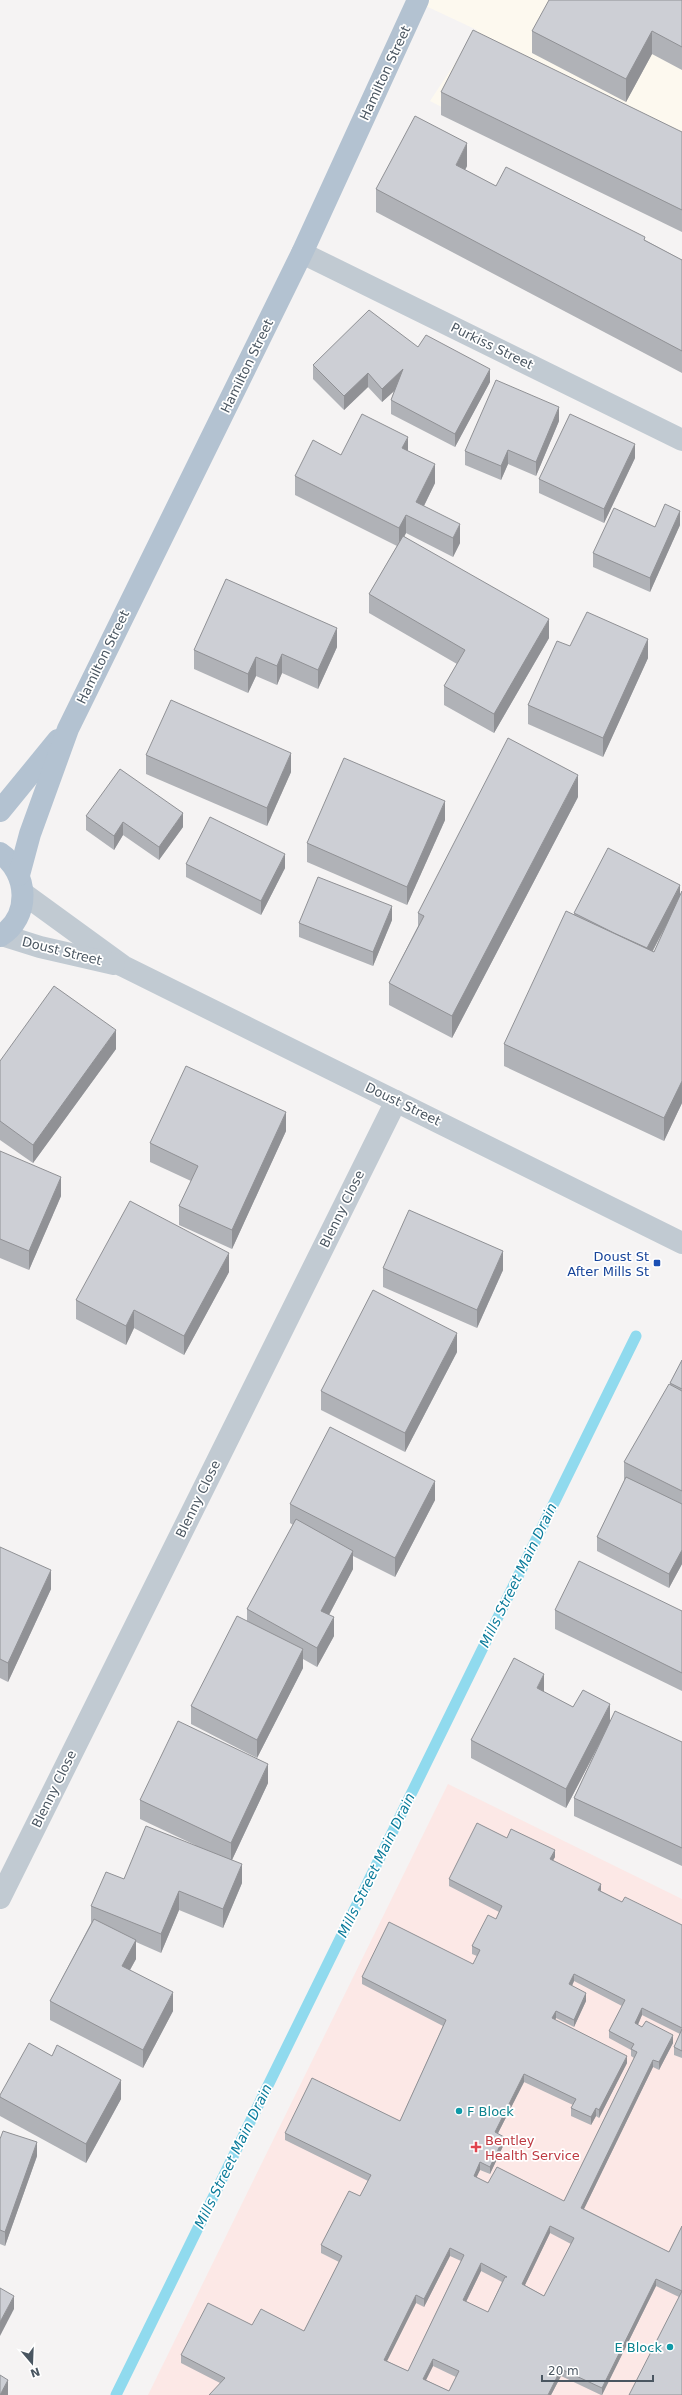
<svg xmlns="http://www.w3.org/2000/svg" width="682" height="2395" font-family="'DejaVu Sans',sans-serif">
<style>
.commercial{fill:#fdf9ef}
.medical{fill:#fce8e6}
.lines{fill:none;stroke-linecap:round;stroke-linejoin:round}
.stream{stroke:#90daee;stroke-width:11}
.minor{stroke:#c1cad2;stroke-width:22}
.major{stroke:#b3c2d1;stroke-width:22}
.wall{fill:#b0b2b7;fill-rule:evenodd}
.shaded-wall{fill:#909195}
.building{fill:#cdcfd5;stroke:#909195;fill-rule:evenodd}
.transit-dot{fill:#1a4fb4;stroke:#fff;stroke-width:1.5}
.culture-dot{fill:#0f9aa8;stroke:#fff;stroke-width:1.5}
.health-dot{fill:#e0444e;stroke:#fff;stroke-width:1.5}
.labels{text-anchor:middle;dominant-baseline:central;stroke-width:3.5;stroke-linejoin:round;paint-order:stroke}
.street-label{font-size:13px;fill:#4a5661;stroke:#fff}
.transit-label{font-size:13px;fill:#164399;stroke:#fff;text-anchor:end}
.culture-label{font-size:13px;fill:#0d838f;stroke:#fff;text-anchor:start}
.health-label{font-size:13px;fill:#be3a42;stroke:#fff;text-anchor:start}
.water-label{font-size:14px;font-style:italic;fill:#0c7c9b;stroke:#fff}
</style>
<rect width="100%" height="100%" fill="#f5f3f3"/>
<path class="commercial" d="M413 0H682V231L430 101 477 30Z"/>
<path class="medical" d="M448 1784 682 1899V2395H148Z"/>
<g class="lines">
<path class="stream" d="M116 2395 636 1336"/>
<g class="minor">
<path d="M302 253 682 440"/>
<path d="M24 894 123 966 682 1243"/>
<path d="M2 935 40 947 114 964"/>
<path d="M0 1898 396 1101"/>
</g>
<g class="major">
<path d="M0 811 58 740"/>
<path d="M0 853C29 873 31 917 0 936"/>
<path d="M19 875 30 834 68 729 302 253 418 0"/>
</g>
</g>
<g class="wall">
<path d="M682 0V70L652 54 626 102 532 53V31Z"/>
<path d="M441 92 682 132V232L441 115Z"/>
<path d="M467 166 465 170 496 186 645 240 682 260V373L376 212V189Z"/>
<path d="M418 347 490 382 455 447 391 414V400L394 391 382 402 368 387 344 410 313 379V365Z"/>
<path d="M559 421 536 476 508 464 501 480 465 465V451Z"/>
<path d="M408 451 435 483 424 506 460 543 453 557 406 533 404 536 549 638 494 733 444 705V686L457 664 369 613V594L397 546 295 495V476L341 455Z"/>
<path d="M635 458 604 523 539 493V479Z"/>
<path d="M680 525 650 592 593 567V553L655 527Z"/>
<path d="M570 646 648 658 603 757 528 724V705Z"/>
<path d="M337 647 318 689 282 673 277 685 256 676 248 693 194 669V650Z"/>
<path d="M146 755 291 772 267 826 146 774Z"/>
<path d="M578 797 452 1038 389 1005V983L418 926V913Z"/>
<path d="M86 816 183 827 159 860 123 835 114 850 86 830Z"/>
<path d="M445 820 407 905 307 862V843Z"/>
<path d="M186 864 285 868 261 915 186 877Z"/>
<path d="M682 891V1103L664 1141 504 1066V1044L574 915V913L680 895ZM663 931 654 952 653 951Z"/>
<path d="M392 920 373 966 299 937V923Z"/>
<path d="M116 1049 33 1163 0 1140V1061Z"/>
<path d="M286 1131 232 1249 179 1225V1206L191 1181 150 1162V1143Z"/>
<path d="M0 1151 61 1196 29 1270 0 1258Z"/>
<path d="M383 1268 503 1270 477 1328 383 1287Z"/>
<path d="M229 1272 184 1355 134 1328 126 1345 76 1319V1300Z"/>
<path d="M457 1352 405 1452 321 1410V1391Z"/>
<path d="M682 1360V1564L669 1588 597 1551V1537L624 1481V1462L670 1385V1383Z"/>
<path d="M435 1500 395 1577 353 1556V1569L329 1615 334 1636 317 1667 303 1659V1668L257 1758 191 1724V1706L247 1621V1609L293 1525 290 1523V1504Z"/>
<path d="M0 1547 51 1589 8 1682 0 1678Z"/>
<path d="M555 1610 682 1611V1691L555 1629Z"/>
<path d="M544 1692 573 1707 610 1721 682 1742V1866L574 1816V1798L599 1745 566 1808 471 1758V1740Z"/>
<path d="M268 1783 232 1860 242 1883 223 1928 179 1910 161 1953 136 1942V1959L130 1970 173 2011 143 2068 50 2020V2001L91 1923V1906L124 1879 195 1845 140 1819V1800Z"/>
<path d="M507 1838 555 1857 553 1860 601 1891 622 1902 682 1925V2058L674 2055V2047L680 2034 642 2015 638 2025 673 2043 659 2070 653 2067 584 2209 669 2252 682 2226V2395L679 2297 656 2286 602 2395H601L561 2376 551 2395 220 2383 181 2363V2355L252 2325 304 2331 339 2262 321 2253V2245L360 2196 368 2181 285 2140V2133L400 2121 443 2026 362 1984V1977L473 1964 477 1956 472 1954V1946L496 1919 499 1912 449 1886V1879ZM574 1981 622 2006 609 2031V2038L631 2050V2056L634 2058 564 2201 488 2183 476 2177 480 2170 490 2174 504 2144 498 2133 524 2082 573 2105 571 2108V2116L591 2125 596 2116 599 2118 627 2063 555 2020 556 2018 574 2027 586 2001 572 1986ZM550 2233 571 2244 544 2296 525 2285ZM450 2256 461 2261 408 2371 387 2361 416 2303 424 2307ZM481 2271 502 2282 488 2312 466 2302ZM433 2366 456 2377 449 2391 426 2380Z"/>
<path d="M0 2095 121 2099 86 2163 0 2116Z"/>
<path d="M0 2139 37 2156 5 2246 0 2244Z"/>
</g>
<g class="shaded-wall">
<path d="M652 31V54L626 102V79Z"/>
<path d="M467 143V166L456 187V165Z"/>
<path d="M403 369V383L382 402V389Z"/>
<path d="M490 369V382L455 447V434Z"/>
<path d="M368 373V387L344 410V396Z"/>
<path d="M559 407V421L536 476V462Z"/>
<path d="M408 437V456L402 448Z"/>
<path d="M635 444V458L604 523V509Z"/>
<path d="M508 450V464L501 480V466Z"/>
<path d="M435 464V483L417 520 416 502Z"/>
<path d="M680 511V525L650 592V578Z"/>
<path d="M406 515V533L399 547V528Z"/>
<path d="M460 524V543L453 557V538Z"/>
<path d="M549 619V638L494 733V714Z"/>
<path d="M337 628V647L318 689V670Z"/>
<path d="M648 639V658L603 757V738Z"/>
<path d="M282 654V673L277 685V666Z"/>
<path d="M256 657V676L248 693V674Z"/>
<path d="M291 753V772L267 826V808Z"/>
<path d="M578 775V797L452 1038V1016Z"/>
<path d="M445 801V820L407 905V887Z"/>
<path d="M183 813V827L159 860V847Z"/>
<path d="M123 822V835L114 850V836Z"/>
<path d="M285 854V868L261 915V901Z"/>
<path d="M680 885V899L646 963V950Z"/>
<path d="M392 906V920L373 966V952Z"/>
<path d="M116 1030V1049L33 1163V1145Z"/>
<path d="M682 1081V1103L664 1141V1118Z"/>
<path d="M286 1112V1131L232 1249V1230Z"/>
<path d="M61 1177V1196L29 1270V1251Z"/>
<path d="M503 1251V1270L477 1328V1310Z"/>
<path d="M229 1253V1272L184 1355V1336Z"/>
<path d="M134 1310V1328L126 1345V1326Z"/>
<path d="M457 1333V1352L405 1452V1433Z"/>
<path d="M435 1481V1500L395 1577V1558Z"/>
<path d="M682 1550V1564L669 1588V1574Z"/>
<path d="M353 1551V1569L321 1630V1611Z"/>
<path d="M51 1570V1589L8 1682V1663Z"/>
<path d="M334 1617V1636L317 1667V1648Z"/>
<path d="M303 1649V1668L257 1758V1740Z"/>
<path d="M544 1674V1693L537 1688Z"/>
<path d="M610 1704V1723L566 1808V1789Z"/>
<path d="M268 1764V1783L231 1862V1843Z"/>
<path d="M555 1850V1857L550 1866V1859Z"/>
<path d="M242 1864V1883L223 1928V1909Z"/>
<path d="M601 1884V1891L598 1890Z"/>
<path d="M179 1891V1910L161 1953V1934Z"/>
<path d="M136 1940V1959L122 1984V1966Z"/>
<path d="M574 1974V1981L569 1992V1984Z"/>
<path d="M173 1992V2011L143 2068V2050Z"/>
<path d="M586 1993V2001L574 2027V2020Z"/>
<path d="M642 2008V2015L635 2031V2023Z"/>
<path d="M556 2011V2018L552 2026V2018Z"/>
<path d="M673 2035V2043L659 2070V2062Z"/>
<path d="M627 2056V2063L599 2118V2110Z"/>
<path d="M653 2060V2067L581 2215V2208Z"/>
<path d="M524 2074V2082L495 2139V2132Z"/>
<path d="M121 2080V2099L86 2163V2144Z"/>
<path d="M596 2108V2116L591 2125V2117Z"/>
<path d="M504 2137V2144L490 2174V2167Z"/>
<path d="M37 2142V2156L5 2246V2232Z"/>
<path d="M480 2162V2170L474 2183V2176Z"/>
<path d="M550 2226V2233L522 2291V2284Z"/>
<path d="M450 2248V2256L424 2307V2299Z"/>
<path d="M481 2263V2271L463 2308V2300Z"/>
<path d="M656 2279V2286L602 2395V2388Z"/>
<path d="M416 2295V2303L384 2367V2360Z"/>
<path d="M14 2296V2309L0 2336V2322Z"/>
<path d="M433 2359V2366L423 2386V2379Z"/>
<path d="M561 2369V2376L551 2395H548Z"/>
<path d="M8 2380V2395H0Z"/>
</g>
<g class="building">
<path d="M549 0H682V47L652 31 626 79 532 31Z"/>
<path d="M473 30 682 132V210L441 92Z"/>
<path d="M415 116 467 143 456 165 496 186 506 167 645 237 644 240 682 260V351L376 189Z"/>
<path d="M369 310 418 347 426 335 490 369 455 434 391 400 403 369 382 389 368 373 344 396 313 365Z"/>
<path d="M496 380 559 407 536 462 508 450 501 466 465 451Z"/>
<path d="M362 414 408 437 402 448 435 464 416 502 460 524 453 538 406 515 399 528 295 476 313 440 341 455Z"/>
<path d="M570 414 635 444 604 509 539 479Z"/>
<path d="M665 504 680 511 650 578 593 553 614 508 655 527Z"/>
<path d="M403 536 549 619 494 714 444 686 465 650 369 594Z"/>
<path d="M226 579 337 628 318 670 282 654 277 666 256 657 248 674 194 650Z"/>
<path d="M587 612 648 639 603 738 528 705 557 641 570 646Z"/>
<path d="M171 700 291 753 267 808 146 755Z"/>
<path d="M508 738 578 775 452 1016 389 983 424 916 418 913Z"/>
<path d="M344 758 445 801 407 887 307 843Z"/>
<path d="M120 769 183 813 159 847 123 822 114 836 86 816Z"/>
<path d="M210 817 285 854 261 901 186 864Z"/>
<path d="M608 848 680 885 647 948 614 933 574 913Z"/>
<path d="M318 877 392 906 373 952 299 923Z"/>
<path d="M682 891V1081L664 1118 504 1044 566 911 654 952Z"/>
<path d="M54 986 116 1030 33 1145 0 1121V1061Z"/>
<path d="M186 1066 286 1112 232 1230 179 1206 198 1166 150 1143Z"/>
<path d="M0 1151 61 1177 29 1251 0 1239Z"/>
<path d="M130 1201 229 1253 184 1336 134 1310 126 1326 76 1300Z"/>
<path d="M409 1210 503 1251 477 1310 383 1268Z"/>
<path d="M373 1290 457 1333 405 1433 321 1391Z"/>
<path d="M682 1360V1389L670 1383Z"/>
<path d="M669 1384 682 1391V1491L624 1462Z"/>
<path d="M330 1427 435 1481 395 1558 290 1504Z"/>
<path d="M626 1477 682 1504V1550L669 1574 597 1537Z"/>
<path d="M296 1519 353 1551 321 1611 334 1617 317 1648 247 1609Z"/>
<path d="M0 1547 51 1570 8 1663 0 1659Z"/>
<path d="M579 1561 682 1611V1673L555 1610Z"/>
<path d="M237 1616 303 1649 257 1740 191 1706Z"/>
<path d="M514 1658 544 1674 537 1688 573 1707 583 1690 610 1704 566 1789 471 1740Z"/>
<path d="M615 1711 682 1742V1848L574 1798Z"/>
<path d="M178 1721 268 1764 231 1843 140 1800Z"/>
<path d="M477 1823 507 1838 511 1829 555 1850 550 1859 601 1884 598 1890 622 1902 625 1897 682 1925V2028L642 2008 635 2023 642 2027 646 2021 673 2035 659 2062 653 2060 581 2208 669 2252 682 2226V2395H629L682 2291 656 2279 602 2388 561 2369 548 2395H209L225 2378 181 2355 208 2303 252 2325 261 2309 304 2331 342 2256 321 2245 349 2191 360 2196 371 2175 285 2133 312 2078 400 2121 446 2020 362 1977 389 1922 473 1964 480 1950 472 1946 488 1915 496 1919 502 1906 449 1879ZM574 1974 625 2000 609 2031 634 2044 631 2049 637 2052 564 2201 497 2167 488 2183 474 2176 480 2162 490 2167 504 2137 495 2132 524 2074 576 2099 571 2108 591 2117 596 2108 599 2110 627 2056 552 2018 556 2011 574 2020 586 1993 569 1984ZM550 2226 574 2238 544 2296 522 2284ZM450 2248 464 2255 408 2371 384 2360 416 2295 424 2299ZM481 2263 507 2277H505L488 2312 463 2300ZM433 2359 459 2371 449 2391 423 2379Z"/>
<path d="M146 1826 242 1864 223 1909 179 1891 161 1934 91 1906 106 1872 124 1879Z"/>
<path d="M94 1919 136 1940 122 1966 173 1992 143 2050 50 2001Z"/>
<path d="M682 2029V2051L674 2047Z"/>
<path d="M29 2043 52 2056 57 2045 121 2080 86 2144 0 2097V2095Z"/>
<path d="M3 2131 37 2142 5 2232 0 2230V2139Z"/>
<path d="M0 2288 14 2296 0 2322Z"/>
<path d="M0 2375 8 2380 0 2395Z"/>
</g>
<rect class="transit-dot" x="653" y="1259" width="8" height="8" rx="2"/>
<g class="culture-dot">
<circle cx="459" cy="2111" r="4"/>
<circle cx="670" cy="2347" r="4"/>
</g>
<path class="health-dot" d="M474 2141h4v4h4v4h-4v4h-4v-4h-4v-4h4z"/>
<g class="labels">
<g class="street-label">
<text transform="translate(385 73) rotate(-65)">Hamilton Street</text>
<text transform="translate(492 346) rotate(26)">Purkiss Street</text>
<text transform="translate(247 366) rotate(-64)">Hamilton Street</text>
<text transform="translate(103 657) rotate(-64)">Hamilton Street</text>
<text transform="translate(62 951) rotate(14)">Doust Street</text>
<text transform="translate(403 1104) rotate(26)">Doust Street</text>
<text transform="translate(342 1209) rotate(-64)">Blenny Close</text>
<text transform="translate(198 1499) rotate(-64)">Blenny Close</text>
<text transform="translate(54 1789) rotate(-64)">Blenny Close</text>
</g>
<g class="transit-label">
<text x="649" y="1256">Doust St<tspan x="649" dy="15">After Mills St</tspan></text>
</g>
<g class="culture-label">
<text x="467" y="2111">F Block</text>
<text x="662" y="2347" text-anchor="end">E Block</text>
</g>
<g class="health-label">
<text x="485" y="2140">Bentley<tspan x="485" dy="15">Health Service</tspan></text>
</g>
<g class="water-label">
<text transform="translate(518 1575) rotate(-64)">Mills Street Main Drain</text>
<text transform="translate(376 1865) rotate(-64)">Mills Street Main Drain</text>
<text transform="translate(233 2156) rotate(-64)">Mills Street Main Drain</text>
</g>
</g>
<g transform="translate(32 2363) rotate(161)" stroke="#ffffff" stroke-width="3" paint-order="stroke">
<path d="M0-3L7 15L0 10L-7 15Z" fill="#4a5661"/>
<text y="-6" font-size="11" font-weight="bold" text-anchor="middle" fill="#4a5661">N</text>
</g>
<path d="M542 2375v6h111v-6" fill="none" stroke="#4a5661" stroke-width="2"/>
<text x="548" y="2375" font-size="12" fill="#4a5661" stroke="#ffffff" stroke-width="3" paint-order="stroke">20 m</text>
</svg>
